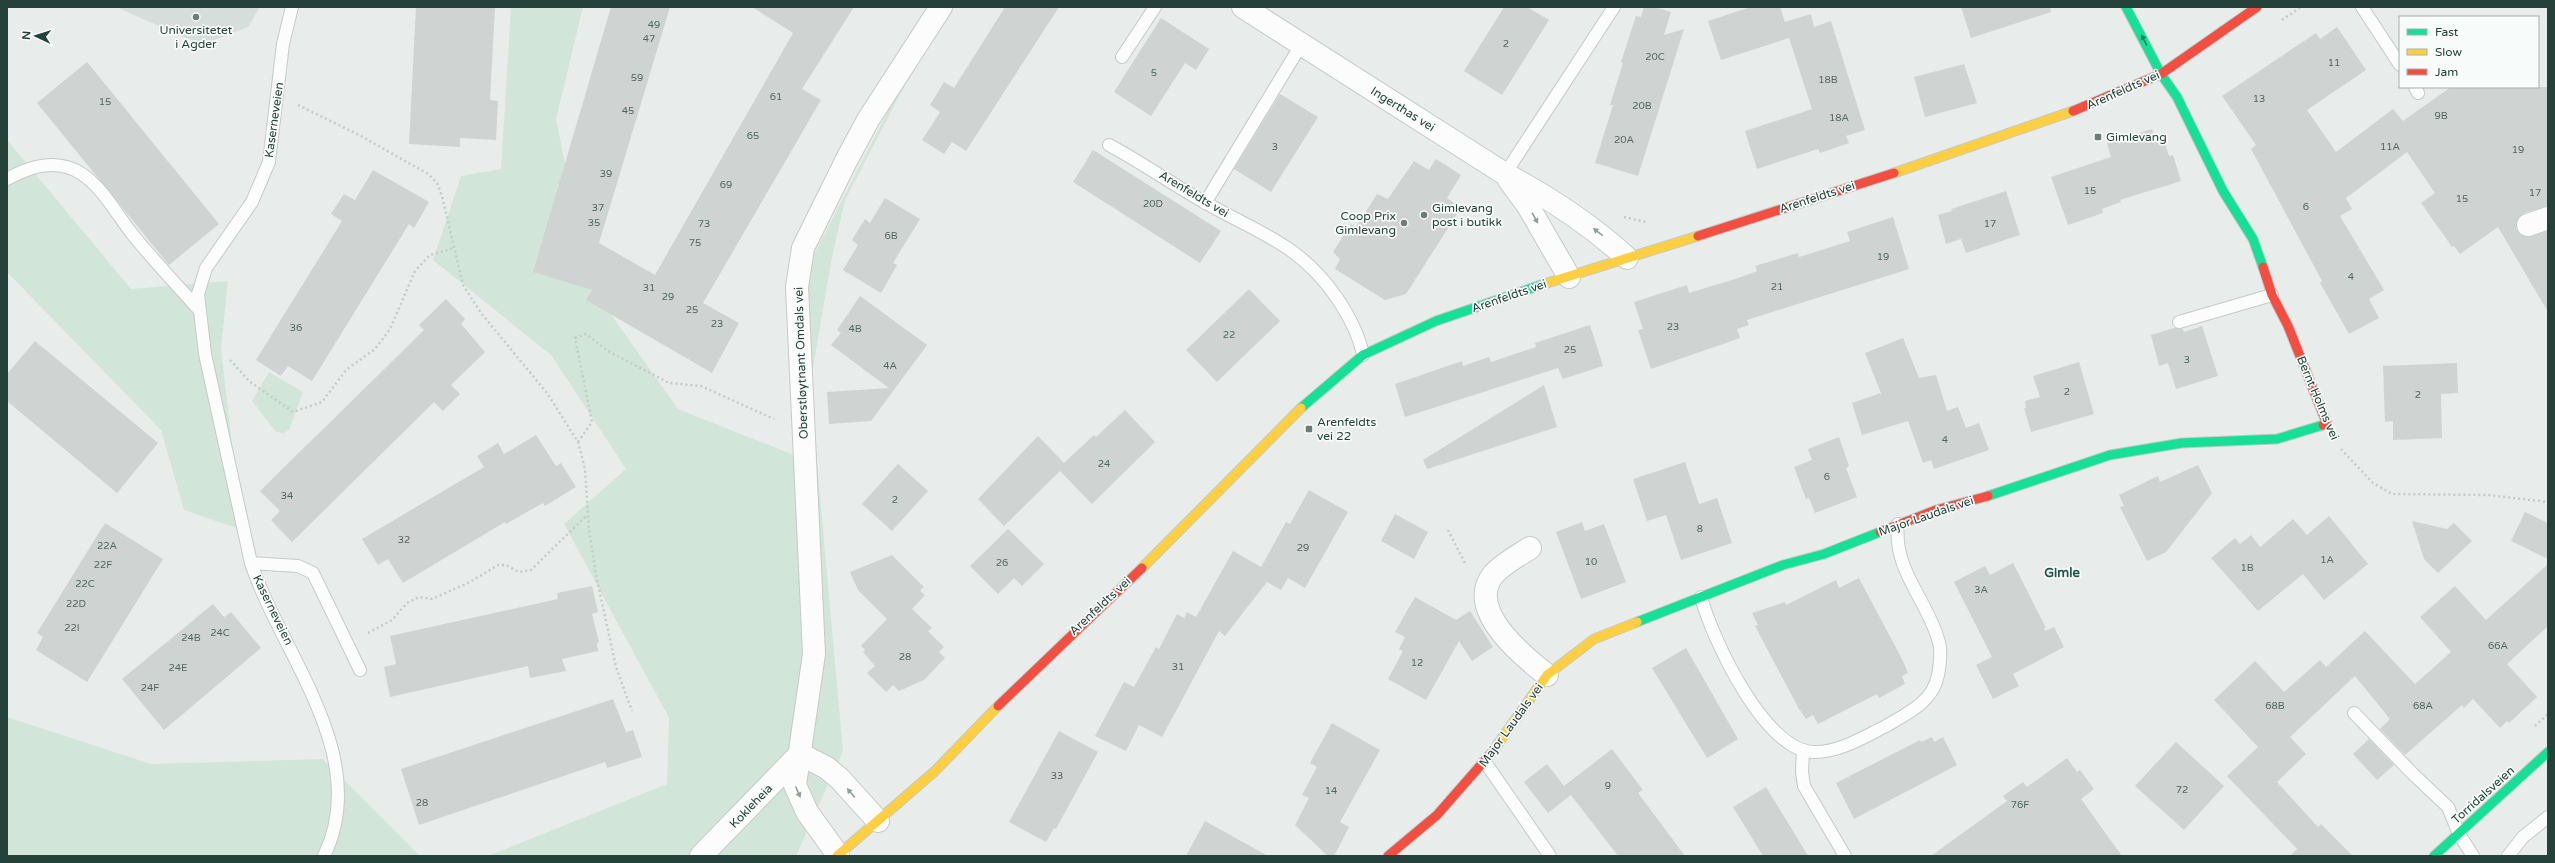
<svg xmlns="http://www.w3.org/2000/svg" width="2555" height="863" font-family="'Varela Round',sans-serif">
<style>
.built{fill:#d6dedb}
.green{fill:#d1e6d8}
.building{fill:#cfd4d2}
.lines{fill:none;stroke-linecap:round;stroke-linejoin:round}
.lane-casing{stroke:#c5cac8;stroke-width:14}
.street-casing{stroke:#c5cac8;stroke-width:24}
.fast-casing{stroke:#c3cbc8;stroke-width:11}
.slow-casing{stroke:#c3cbc8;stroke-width:11}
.jam-casing{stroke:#c3cbc8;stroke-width:11}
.path{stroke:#c3ccca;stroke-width:2.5;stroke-dasharray:2 3;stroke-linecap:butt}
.lane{stroke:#fcfcfc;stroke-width:12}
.street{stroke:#fcfcfc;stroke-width:22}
.fast{stroke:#16e098;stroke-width:9}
.slow{stroke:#ffcf43;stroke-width:9}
.jam{stroke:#f24e42;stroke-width:9}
.oneway{fill:#1e8160}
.oneway2{fill:#909f9b}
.poi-dot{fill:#697e78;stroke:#f7fbf9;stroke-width:1.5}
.labels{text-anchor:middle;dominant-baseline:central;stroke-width:3.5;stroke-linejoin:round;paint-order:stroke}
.number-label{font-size:10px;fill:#506761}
.poi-label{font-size:12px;fill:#24423a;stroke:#f7fbf9;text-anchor:start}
.street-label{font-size:12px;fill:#24423a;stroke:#f7fbf9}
.neighbourhood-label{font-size:13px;font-weight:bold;fill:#1f5548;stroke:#f7fbf9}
</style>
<rect width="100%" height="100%" fill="#e8edeb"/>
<path class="built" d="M116 7H260L248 27 202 45Z"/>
<g class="green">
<path d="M511 7H583L556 119 589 283 678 409 804 459 797 287 942 7 930 37 845 200 832 257 810 385 843 751 796 856H488L667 784 669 718 564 524 626 469 551 355 433 260 461 176 501 169Z"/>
<path d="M7 140 131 289 228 281 221 349 242 530 184 510 161 430 7 272Z"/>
<path d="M269 372 303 392 289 430 284 433 276 432 252 401Z"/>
<path d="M7 717 151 764 323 759 420 856H7Z"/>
</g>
<g class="building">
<path d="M416 7H495L490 100 498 101 496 140 460 138V147L409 144Z"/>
<path d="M611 7H670L599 243 655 275 793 33 752 7H854L802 89 821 100 703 303 739 323 712 373 586 300 592 290 533 272Z"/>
<path d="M1005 7H1059L966 151 952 142 944 154 922 140 940 112 930 105 944 82 954 88Z"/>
<path d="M1504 7H1527L1549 20 1502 95 1464 71Z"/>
<path d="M1644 7H1654L1671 12 1664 35 1684 29 1638 176 1595 163 1613 105H1610L1623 63 1621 62 1636 16 1641 17Z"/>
<path d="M1750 7H1780L1785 22 1811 14 1814 27 1831 21 1865 130 1846 136 1849 143 1820 153 1818 149 1757 169 1745 131 1812 109 1789 38 1721 60 1708 21Z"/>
<path d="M1961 7H2050L2051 12 1971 38Z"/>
<path d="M1161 18 1209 49 1196 70 1185 63 1151 116 1114 92Z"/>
<path d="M2337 27 2366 70 2307 110 2336 152 2393 109 2403 121 2451 87H2548V206L2524 213 2516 223V229L2525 237 2548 231V312L2498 227 2460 254 2454 246 2452 247 2421 203 2435 193 2407 152 2346 198 2352 209 2340 216 2384 290 2369 299 2379 318 2349 334 2320 283 2322 281 2251 149 2256 145 2222 96 2316 33 2320 39Z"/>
<path d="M87 62 219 224 169 265 37 103Z"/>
<path d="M1964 64 1977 103 1925 117 1914 77Z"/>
<path d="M1280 94 1318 117 1271 192 1234 169Z"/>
<path d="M2152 129 2157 143 2164 140 2169 156 2173 155 2181 181 2120 200 2121 202 2102 209 2103 213 2068 225 2051 177 2111 157 2107 143Z"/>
<path d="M1093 150 1221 231 1200 263 1073 182Z"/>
<path d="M1436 159 1461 175 1447 198 1461 208 1406 294 1385 300 1335 269 1340 259 1333 252 1351 224 1356 227 1377 194 1388 199 1414 161 1429 170Z"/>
<path d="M373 170 429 202 414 228 409 224 312 381 288 366 281 376 256 360 342 221 331 214 344 194 355 200Z"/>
<path d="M2006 191 2020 235 1966 253 1961 239 1946 244 1938 215 1952 211 1951 209Z"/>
<path d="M885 198 920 219 893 263 897 265 881 293 843 270 858 245 852 240 865 219 870 223Z"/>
<path d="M1893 217 1909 269 1747 320 1749 325 1737 329 1740 338 1651 369 1638 330 1643 329 1634 302 1687 285 1689 293 1738 278 1757 271 1755 266 1798 253 1799 257 1850 241 1847 232Z"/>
<path d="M1249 289 1280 321 1217 382 1186 350Z"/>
<path d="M860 296 927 345 871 421 829 424 827 392 889 388 831 345 841 333 837 330Z"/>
<path d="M446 299 465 319 461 324 485 352 451 385 460 394 443 411 434 402 292 542 271 520 280 511 260 491 424 330 419 325Z"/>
<path d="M1590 325 1603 366 1563 379 1558 368 1405 417 1395 384 1462 361 1463 366 1489 357 1491 362 1536 347 1535 343Z"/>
<path d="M2202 326 2218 376 2176 389 2168 363 2159 366 2151 335 2174 328 2183 329 2184 332Z"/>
<path d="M1903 338 1919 378 1936 375 1947 411 1958 407 1966 428 1979 423 1989 450 1934 469 1931 460 1923 463 1908 421 1862 435 1852 403 1881 393 1865 353Z"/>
<path d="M35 341 158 443 117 493 7 401V374Z"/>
<path d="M2079 362 2094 414 2031 432 2024 408H2026L2025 401 2040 397 2033 376Z"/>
<path d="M2457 363 2458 393 2441 394 2442 438 2393 440V421L2385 422 2383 366Z"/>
<path d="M1544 385 1557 427 1427 469 1423 460Z"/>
<path d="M1125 410 1155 442 1092 504 1060 471 1004 526 978 499 1038 436 1064 463 1094 435 1096 437Z"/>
<path d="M536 435 556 466 561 463 576 487 545 506 543 503 506 524 505 522 403 583 388 559 378 565 362 539 484 467 477 456 498 443 504 454Z"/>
<path d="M1839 437 1849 466 1846 468 1857 497 1815 513 1809 498 1806 499 1794 467 1812 460 1808 449Z"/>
<path d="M1685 462 1699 504 1717 498 1732 543 1681 560 1666 515 1647 521 1633 479Z"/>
<path d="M898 464 928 491 892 531 862 504Z"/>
<path d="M2198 465 2212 493 2166 552 2147 561 2120 507 2124 506 2119 495 2158 476 2160 482Z"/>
<path d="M1309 490 1348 512 1305 588 1288 578 1281 590 1267 582 1225 636 1219 631 1162 737 1139 725 1126 751 1095 736 1124 682 1134 687 1156 647 1159 649 1177 614 1184 618 1187 612 1196 617 1233 551 1261 567 1286 522 1290 524Z"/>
<path d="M2525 512 2548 523V559L2511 541Z"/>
<path d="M1395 514 1428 532 1414 559 1381 541Z"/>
<path d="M2329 516 2368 564 2324 600 2303 574 2258 611 2211 558 2235 538 2240 544 2251 535 2260 547 2293 519 2307 535Z"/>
<path d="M2412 521 2447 529 2454 523 2472 541 2438 573 2424 559Z"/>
<path d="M1582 522 1585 531 1604 524 1626 582 1581 599 1556 532Z"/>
<path d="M105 523 163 559 87 682 36 650 43 637 37 633Z"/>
<path d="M1008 529 1044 564 1022 586 1014 578 998 594 970 566Z"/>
<path d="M892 555 924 587 920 591 925 595 912 609 932 628 928 631 944 647 939 652 945 658 924 680 899 691 893 685 886 692 867 673 875 666 863 652 865 650 861 646 887 619 858 590 850 572Z"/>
<path d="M2013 563 2046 628H2044L2045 631 2054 627 2064 647 2013 674 2019 686 1993 699 1976 665 1992 657 1954 582 1985 566 1990 575Z"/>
<path d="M2548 564V626L2507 664 2537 697 2509 723 2507 721 2500 728 2473 699 2464 708 2462 705 2405 755 2380 729 2390 719 2355 676 2290 737 2306 754 2277 782 2318 827 2321 824 2353 856H2290L2297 849 2227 776 2258 747 2214 700 2255 661 2284 692 2320 660 2326 667 2365 631 2415 684 2451 652 2420 617 2455 586 2486 620Z"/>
<path d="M1859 578 1903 661 1908 673 1902 676 1905 684 1879 698 1877 694 1818 724 1813 715 1806 719 1799 709 1755 626 1758 625 1752 613 1785 602 1786 605 1836 580 1839 588Z"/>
<path d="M592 586 598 612 592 614 599 642 597 643 598 651 562 659 566 671 530 678 528 666 390 697 384 667 396 664 390 636 558 599 557 593Z"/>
<path d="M1415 597 1456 620 1470 611 1493 647 1472 661 1459 641 1426 700 1388 679 1403 651 1399 649 1405 637 1395 632Z"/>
<path d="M213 604 224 617 231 612 261 648 164 730 122 679Z"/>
<path d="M1686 648 1738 739 1707 758 1652 668Z"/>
<path d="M613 699 626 732 633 730 642 757 607 768 605 762 419 825 401 769Z"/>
<path d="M1332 723 1380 750 1340 822 1349 827 1334 856H1328L1295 825 1309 798 1302 795 1317 767 1310 763Z"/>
<path d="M1059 731 1098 752 1056 829 1054 828 1046 842 1009 822Z"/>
<path d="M1932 737 1934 742 1943 737 1957 765 1854 819 1836 783 1920 740 1921 742Z"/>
<path d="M2369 739 2394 765 2377 780 2353 754Z"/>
<path d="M2176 742 2224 786 2184 830 2135 786Z"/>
<path d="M1612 749 1643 790 1638 793 1685 856H1618L1571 795 1548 813 1524 782 1547 764 1564 786Z"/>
<path d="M2067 758 2077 772 2080 770 2094 789 2081 799 2122 856H1931L2007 801 2003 796 2023 782 2027 787Z"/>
<path d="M1766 787 1793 831 1808 856H1763L1733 807Z"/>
<path d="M1205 821 1268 856H1186Z"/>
</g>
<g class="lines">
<g class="lane-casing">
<g id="lane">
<path d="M292 7 283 44 269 162 252 202 206 268 198 294 205 354 251 563C281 654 373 756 324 856"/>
<path d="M2362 7 2400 65"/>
<path d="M1122 57 1155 7"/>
<path d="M2415 87 2418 93"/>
<path d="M1109 145C1143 163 1173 185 1206 203 1260 234 1300 244 1337 298 1349 316 1359 334 1363 355"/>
<path d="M1505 174 1614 7"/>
<path d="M7 179C30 166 58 158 82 174 103 188 117 215 133 235 154 261 178 286 200 311"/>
<path d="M1205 203 1301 45"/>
<path d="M2179 322 2272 295"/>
<path d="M251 563 298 566 313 573 360 670"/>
<path d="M1701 597C1712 638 1764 750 1813 752 1838 753 1864 737 1886 726 1908 713 1933 702 1938 675 1940 664 1942 649 1938 639 1926 598 1893 570 1898 524"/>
<path d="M2354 713 2413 774 2448 807 2459 834 2473 856"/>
<path d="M1803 750 1802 772 1804 786 1845 856"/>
<path d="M1485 762 1550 856"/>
<path d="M2508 856 2523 837 2548 817"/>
</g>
</g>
<g class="street-casing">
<g id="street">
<path d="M1243 7 1505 174C1550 198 1590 224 1627 258"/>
<path d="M1509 180 1528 206 1569 277"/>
<path d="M2528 225 2548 218"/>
<path d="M1530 548C1518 556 1502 564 1493 575 1465 610 1524 657 1547 675"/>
<path d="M800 754 827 768 840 779 878 821"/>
<path d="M838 855 807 812 795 785 814 654 797 287 803 248 846 161 868 120 941 7"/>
<path d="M701 856 800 754"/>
</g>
</g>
<g class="fast-casing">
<g id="fast">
<path d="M2126 7 2161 74 2177 97 2223 191 2253 239 2263 267"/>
<path d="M1301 408 1363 355 1436 321 1544 284"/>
<path d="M1988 496 2110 455 2182 443 2277 439 2323 425"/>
<path d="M1637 622 1783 565 1824 554 1880 532"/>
<path d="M2434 856 2548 752"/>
</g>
</g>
<g class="slow-casing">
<g id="slow">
<path d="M1894 173 2073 111"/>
<path d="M1544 284 1698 236"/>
<path d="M1142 568 1301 408"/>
<path d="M1493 751 1547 675 1594 639 1637 622"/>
<path d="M837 856 935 771 998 706"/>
</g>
</g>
<g class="jam-casing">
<g id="jam">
<path d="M2073 111 2161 74 2257 7"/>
<path d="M1698 236 1894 173"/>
<path d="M2263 267 2272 295 2288 326 2327 424 2323 425"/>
<path d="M1880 532 1936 510 1988 496"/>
<path d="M998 706 1142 568"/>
<path d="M1388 856 1437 815 1493 751"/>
</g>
</g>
<g class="path">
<path d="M2282 20 2301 7"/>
<path d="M298 105 361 136 428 174 437 183 442 196 463 285 481 313 547 393 578 442 585 469 589 530 596 575 616 667 632 711"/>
<path d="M1624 217 1646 222"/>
<path d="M230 360 249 381 293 412 322 402 346 370 375 349 390 329 415 271 430 255 454 248"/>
<path d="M578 442 592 422 575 338 586 334 608 351 669 383 701 386 774 419"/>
<path d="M2341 449 2373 483 2392 494 2488 495 2548 502"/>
<path d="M1448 530 1466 565"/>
<path d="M368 633 392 620 407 603 419 597 432 599 470 582 498 565H506L519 572 531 570 587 515"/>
<path d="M2535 726 2548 714"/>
</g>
<use href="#lane" class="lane"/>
<use href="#street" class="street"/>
<use href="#fast" class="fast"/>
<use href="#slow" class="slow"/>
<use href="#jam" class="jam"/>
</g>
<defs><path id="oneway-solid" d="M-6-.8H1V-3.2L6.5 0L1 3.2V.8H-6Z"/></defs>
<use class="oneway" href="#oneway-solid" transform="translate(2144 40) rotate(-118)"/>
<g class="oneway2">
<use href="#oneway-solid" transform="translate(1535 218) rotate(61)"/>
<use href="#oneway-solid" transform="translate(1598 232) rotate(-143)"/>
<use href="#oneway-solid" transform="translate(798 792) rotate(66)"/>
<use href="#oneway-solid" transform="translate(851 793) rotate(-130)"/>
</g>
<g class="poi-dot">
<circle cx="196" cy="17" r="4"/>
<rect x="2094" y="133" width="8" height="8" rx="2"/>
<circle cx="1424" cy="215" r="4"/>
<circle cx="1404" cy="223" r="4"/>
<rect x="1305" y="425" width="8" height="8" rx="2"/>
</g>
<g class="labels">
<g class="number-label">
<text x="654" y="25">49</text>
<text x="649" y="39">47</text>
<text x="1506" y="44">2</text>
<text x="1655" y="57">20C</text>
<text x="2334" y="63">11</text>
<text x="1154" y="73">5</text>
<text x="637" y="78">59</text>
<text x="1828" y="80">18B</text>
<text x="776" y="97">61</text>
<text x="2259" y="99">13</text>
<text x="105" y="102">15</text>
<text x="1642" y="106">20B</text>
<text x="628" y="111">45</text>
<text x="2441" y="116">9B</text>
<text x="1839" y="118">18A</text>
<text x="753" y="136">65</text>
<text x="1624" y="140">20A</text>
<text x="1275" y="147">3</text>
<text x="2390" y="147">11A</text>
<text x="2518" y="150">19</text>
<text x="606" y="174">39</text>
<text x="726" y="185">69</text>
<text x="2090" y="191">15</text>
<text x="2535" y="193">17</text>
<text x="2462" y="199">15</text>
<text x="1153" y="204">20D</text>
<text x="2306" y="207">6</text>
<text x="598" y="208">37</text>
<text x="594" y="223">35</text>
<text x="704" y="224">73</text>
<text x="1990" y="224">17</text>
<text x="891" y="236">6B</text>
<text x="695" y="243">75</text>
<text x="1883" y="257">19</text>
<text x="2351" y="277">4</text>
<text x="1777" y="287">21</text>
<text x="649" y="288">31</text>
<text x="668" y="297">29</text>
<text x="692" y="310">25</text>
<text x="717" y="324">23</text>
<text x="1673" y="327">23</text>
<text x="296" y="328">36</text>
<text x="855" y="329">4B</text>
<text x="1229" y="335">22</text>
<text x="1570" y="350">25</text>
<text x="2187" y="360">3</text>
<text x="890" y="366">4A</text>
<text x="2067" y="392">2</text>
<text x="2418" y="395">2</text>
<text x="1945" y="440">4</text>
<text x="1104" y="464">24</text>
<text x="1827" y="477">6</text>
<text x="287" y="496">34</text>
<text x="895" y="500">2</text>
<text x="1700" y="529">8</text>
<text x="404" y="540">32</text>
<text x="107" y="546">22A</text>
<text x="1303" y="548">29</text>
<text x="2327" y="560">1A</text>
<text x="1591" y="562">10</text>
<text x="1002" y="563">26</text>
<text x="103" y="565">22F</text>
<text x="2247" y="568">1B</text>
<text x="85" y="584">22C</text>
<text x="1981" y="590">3A</text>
<text x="76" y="604">22D</text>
<text x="72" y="628">22I</text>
<text x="220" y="633">24C</text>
<text x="191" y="638">24B</text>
<text x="2498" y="646">66A</text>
<text x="905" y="657">28</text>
<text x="1417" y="663">12</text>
<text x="1178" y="667">31</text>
<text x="178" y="668">24E</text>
<text x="150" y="688">24F</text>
<text x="2275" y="706">68B</text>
<text x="2423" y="706">68A</text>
<text x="1057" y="776">33</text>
<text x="1608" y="786">9</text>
<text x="2182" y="790">72</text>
<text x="1331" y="791">14</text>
<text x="422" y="803">28</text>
<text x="2020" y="805">76F</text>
</g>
<g class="poi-label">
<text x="196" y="30" text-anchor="middle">Universitetet<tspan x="196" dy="14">i Agder</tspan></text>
<text x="2106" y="137">Gimlevang</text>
<text x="1432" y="208">Gimlevang<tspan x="1432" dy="14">post i butikk</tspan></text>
<text x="1396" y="216" text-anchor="end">Coop Prix<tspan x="1396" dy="14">Gimlevang</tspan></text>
<text x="1317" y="422">Arenfeldts<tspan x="1317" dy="14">vei 22</tspan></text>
</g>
<g class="street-label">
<text transform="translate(2123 90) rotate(-24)">Arenfeldts vei</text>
<text transform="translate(1403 109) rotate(32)">Ingerthas vei</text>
<text transform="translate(274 120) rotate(-82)">Kaserneveien</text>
<text transform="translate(1194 194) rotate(31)">Arenfeldts vei</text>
<text transform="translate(1817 197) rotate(-18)">Arenfeldts vei</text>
<text transform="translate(1509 296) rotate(-19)">Arenfeldts vei</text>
<text transform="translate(801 363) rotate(-92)">Oberstløytnant Omdals vei</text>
<text transform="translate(2318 398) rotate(67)">Bernt Holms vei</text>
<text transform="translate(1926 516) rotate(-19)">Major Laudals vei</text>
<text transform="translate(1100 606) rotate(-43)">Arenfeldts vei</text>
<text transform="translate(273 610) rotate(64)">Kaserneveien</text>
<text transform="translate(1511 725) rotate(-54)">Major Laudals vei</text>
<text transform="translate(2483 795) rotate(-42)">Torridalsveien</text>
<text transform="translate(751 806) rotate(-46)">Kokleheia</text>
</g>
<g class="neighbourhood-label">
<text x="2062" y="573">Gimle</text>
</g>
</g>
<rect width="2555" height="863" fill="none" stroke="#24423a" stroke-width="16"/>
<rect x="2399" y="16" width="140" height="72" fill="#f7fbf9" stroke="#a3b1ad"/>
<rect x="2407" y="29" width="20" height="6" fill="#16e098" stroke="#a3b1ad"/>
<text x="2435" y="36" font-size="12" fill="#24423a">Fast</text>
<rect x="2407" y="49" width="20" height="6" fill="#ffcf43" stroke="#a3b1ad"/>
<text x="2435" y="56" font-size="12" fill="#24423a">Slow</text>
<rect x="2407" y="69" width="20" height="6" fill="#f24e42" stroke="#a3b1ad"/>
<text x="2435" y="76" font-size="12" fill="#24423a">Jam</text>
<g transform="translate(36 36) rotate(274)" stroke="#f7fbf9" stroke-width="3" paint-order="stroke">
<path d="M0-3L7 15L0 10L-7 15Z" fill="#24423a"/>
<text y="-6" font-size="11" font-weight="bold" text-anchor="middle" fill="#24423a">N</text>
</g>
</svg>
